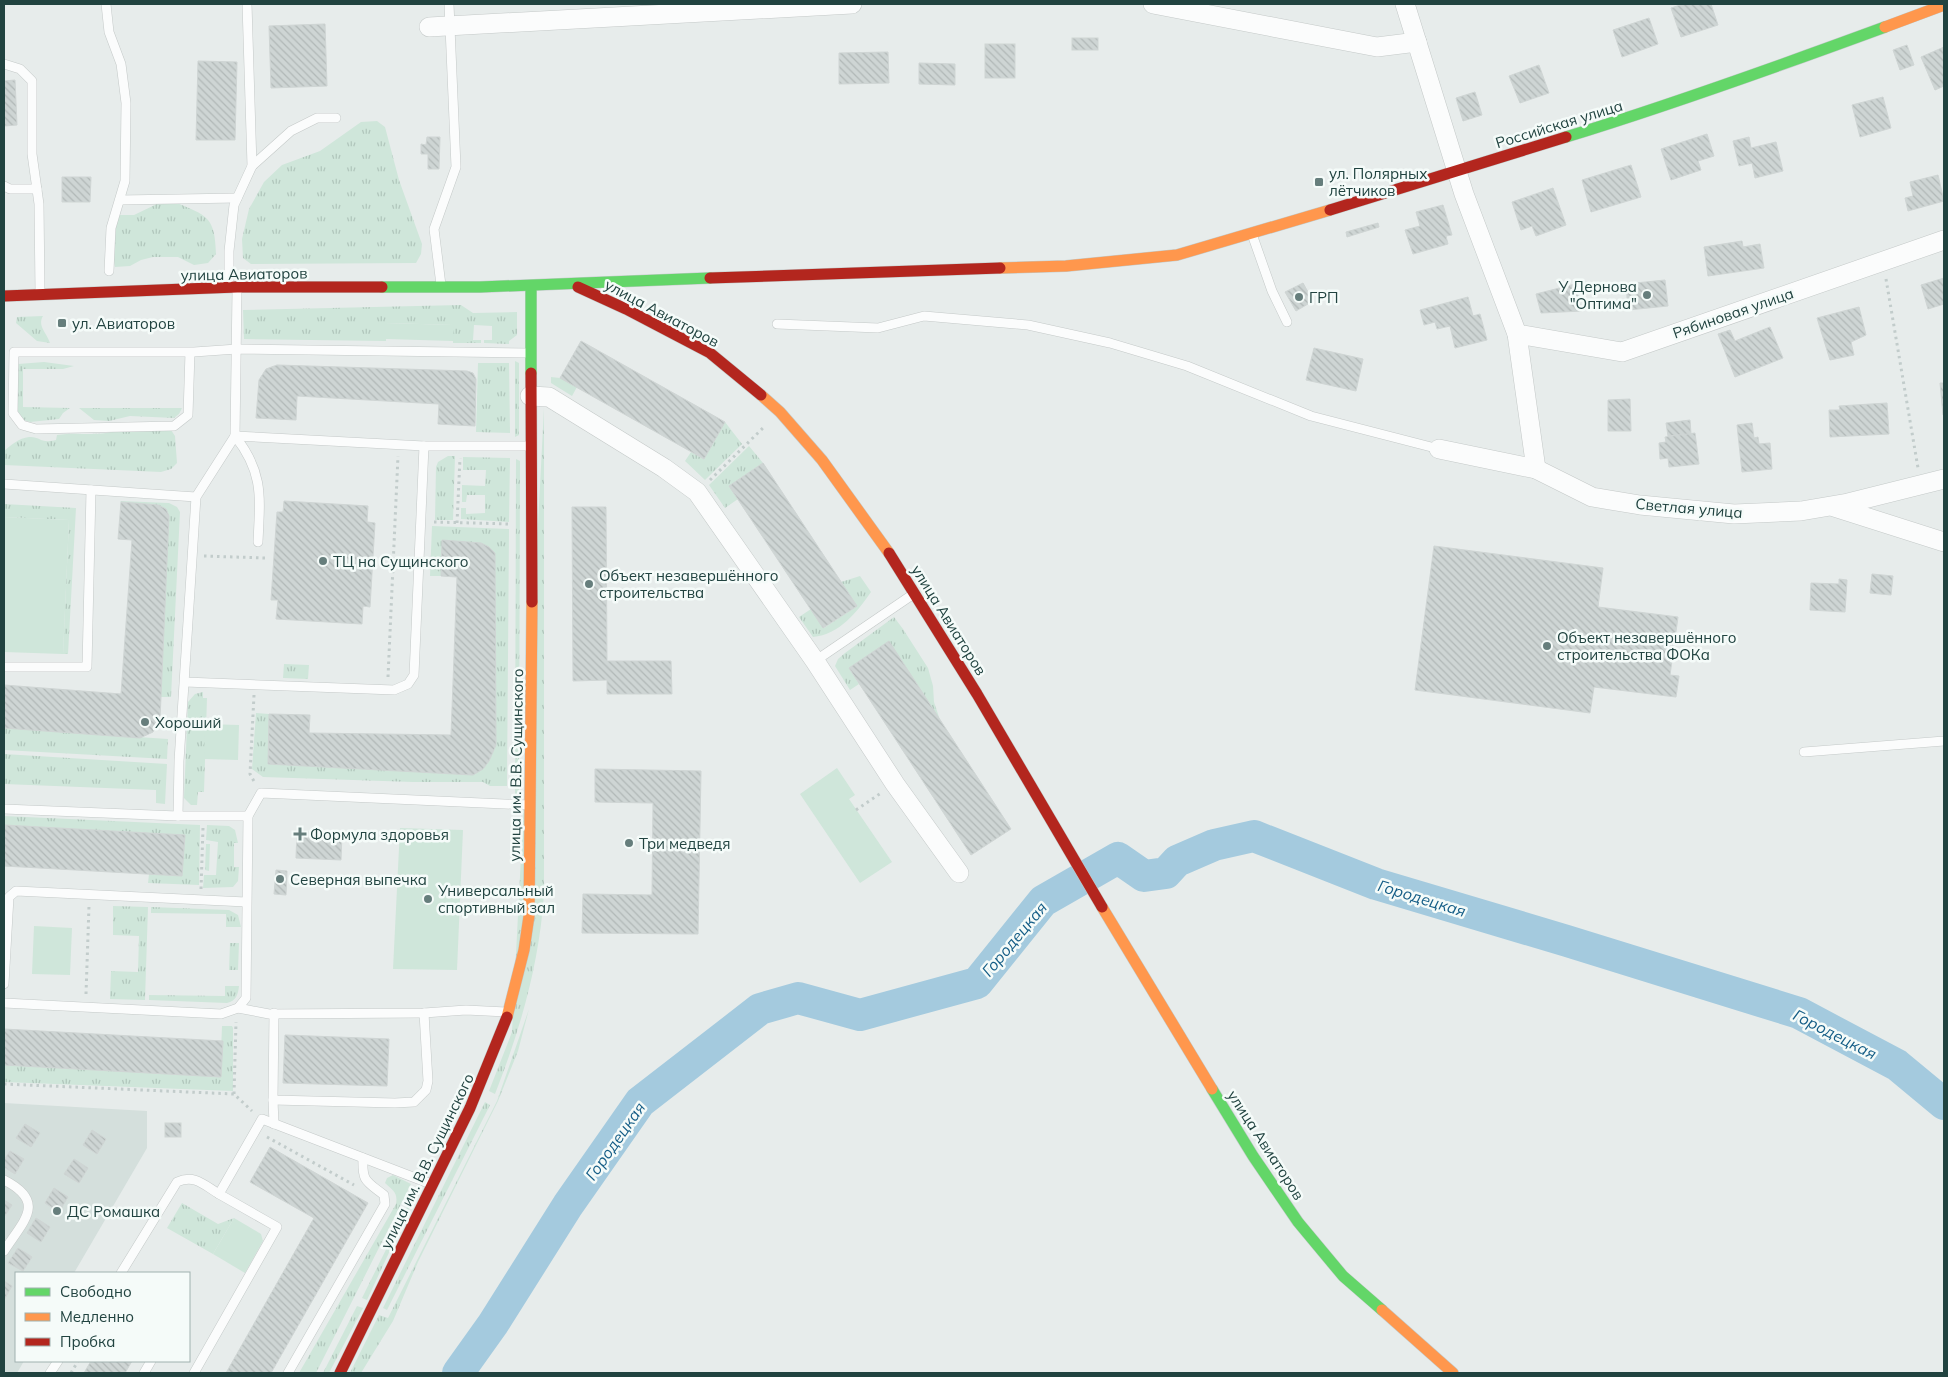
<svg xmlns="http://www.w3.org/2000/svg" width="1948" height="1377" font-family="Mulish,sans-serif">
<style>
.built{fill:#d4dfdc}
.grass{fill:url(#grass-tufts)}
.park{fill:#cfe6da}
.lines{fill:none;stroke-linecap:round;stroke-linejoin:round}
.river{stroke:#a4cade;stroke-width:32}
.building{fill:url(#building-back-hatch);stroke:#cfd5d4}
.lane-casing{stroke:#c4c9c8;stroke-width:10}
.street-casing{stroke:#c4c9c8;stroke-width:20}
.fast-casing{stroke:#c2cac9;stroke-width:12}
.slow-casing{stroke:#c2cac9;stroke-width:12}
.jam-casing{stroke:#c2cac9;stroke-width:12}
.path{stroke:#c2cccb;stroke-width:3;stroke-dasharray:2.5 4;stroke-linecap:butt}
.lane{stroke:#fbfcfc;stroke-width:9}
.street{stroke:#fbfcfc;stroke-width:19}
.fast{stroke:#63d668;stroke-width:11}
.slow{stroke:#ff974d;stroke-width:11}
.jam{stroke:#b3261e;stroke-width:11}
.poi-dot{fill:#667e7c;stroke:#f5fbf9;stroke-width:2}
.labels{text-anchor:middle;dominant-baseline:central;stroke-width:5;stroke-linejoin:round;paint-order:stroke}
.street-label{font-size:15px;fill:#214340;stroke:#f5fbf9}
.poi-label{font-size:15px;fill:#214340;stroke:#f5fbf9;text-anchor:start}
.water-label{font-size:16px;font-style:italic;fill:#145d86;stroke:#f5fbf9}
</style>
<defs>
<pattern id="grass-tufts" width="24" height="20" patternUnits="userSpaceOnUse" patternTransform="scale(1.25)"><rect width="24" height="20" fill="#cfe6da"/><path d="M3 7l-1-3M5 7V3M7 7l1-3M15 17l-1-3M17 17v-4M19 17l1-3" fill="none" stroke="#b1c6bc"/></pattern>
<pattern id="building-back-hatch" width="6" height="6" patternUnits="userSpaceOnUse" patternTransform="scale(1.25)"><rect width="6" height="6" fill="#ced5d4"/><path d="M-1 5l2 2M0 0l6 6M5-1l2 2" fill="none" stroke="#b1b8b7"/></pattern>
</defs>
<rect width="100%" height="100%" fill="#e7eceb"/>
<path class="built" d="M4 1103 147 1111V1148L74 1273H16V1361H24L17 1373H4Z"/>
<g class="grass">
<path d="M377 121 385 127 399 180 422 244 421 254 416 263 251 264 243 258 242 239 249 209 264 182 282 165 320 151 361 122Z"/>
<path d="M175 202C207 216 215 216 216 254L208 263 194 265 178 257H153L141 260 130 266 115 267C113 254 111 225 120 215H134L159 203Z"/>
<path d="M461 305 473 313 517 312V335L509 341V344L484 343V340H492V326L474 325 473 340H481V343H453V325L387 323 386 341 244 339 243 310Z"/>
<path d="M43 316C37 326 47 333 50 343L37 341 16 323 17 317Z"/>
<path d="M515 361 519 363V435L515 437Z"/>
<path d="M44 362 74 366 63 369H23V407L70 408 63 413 59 419 30 422 20 419 15 410 18 364Z"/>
<path d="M478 363H509L510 433 476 432Z"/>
<path d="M551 377 560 378 577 387 572 396 551 383Z"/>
<path d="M79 408H182L179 414 174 418 130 416 109 421 94 420Z"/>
<path d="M544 408V894C539 965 521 1027 495 1094L489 1091 512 1032Z"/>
<path d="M725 422 742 444 705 480 685 461 691 452 704 459Z"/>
<path d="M122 429 171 430 175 436 177 463 171 469 161 472 4 465V451C11 445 19 438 29 437 40 436 40 444 56 440L57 435C81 431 97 438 122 429Z"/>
<path d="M749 446 763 463 729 486 738 499 725 508 709 485Z"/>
<path d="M448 456H455L453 520H435L436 467 438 462Z"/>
<path d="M463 457 510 458 509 522 461 519V508H466V514L485 513V495H467L466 502H462V485L485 486 486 470H463Z"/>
<path d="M516 459 520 461 519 792 515 796Z"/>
<path d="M120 501 169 503 177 507 180 512 171 697H160L166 509 158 505 121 502Z"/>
<path d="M4 504 76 508 68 654H63L69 520 4 517Z"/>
<path d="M432 526 509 529 507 786H490L483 782H413L263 777 252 769 256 713 269 714 268 763 483 769 489 761 496 745 495 553 489 547 481 543 441 576H430Z"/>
<path d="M860 576 871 592C858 611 839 635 813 637L799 617 811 609 824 628 857 606 841 582Z"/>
<path d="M894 617 903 629 928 668 933 686 934 702 940 720 889 642 849 668 859 684 850 690 835 666 838 659 845 653Z"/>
<path d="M284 664 309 665 308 679 283 678Z"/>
<path d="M203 692V698H207L204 792H198L197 805H191L184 798 188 702 195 694Z"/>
<path d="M4 728 168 739 167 759 4 750Z"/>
<path d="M4 754 167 764 165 804 156 803V790L4 784Z"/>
<path d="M4 816 200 825 199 885 148 883 149 874 181 876 185 835 4 825Z"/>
<path d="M207 825 229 826 235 830 238 843H234V867H239L238 881 233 887 203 888 204 875H216L218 842 206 840Z"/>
<path d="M206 844H210L209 871 205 870Z"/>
<path d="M113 906 148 907 145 1000 110 999 111 971 138 972 139 936 113 935Z"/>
<path d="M151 907 229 910 238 915 241 927H226V914L151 913Z"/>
<path d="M230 943H239L238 970H229Z"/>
<path d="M225 986H239C238 995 236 1001 227 1003L149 1000V995L225 996Z"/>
<path d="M529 1009 518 1051 498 1101 418 1262 393 1321 361 1373H350L379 1315 388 1318 497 1101Z"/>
<path d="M222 1026H232L233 1028V1091L4 1082V1065L220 1077Z"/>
<path d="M485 1102 490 1105 387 1310 383 1308Z"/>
<path d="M393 1175 411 1184 316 1373H299L396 1204C398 1192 393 1191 385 1183L387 1178Z"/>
<path d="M417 1187 419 1188 367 1300 362 1298Z"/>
<path d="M182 1203 218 1224 234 1218 213 1254 167 1228Z"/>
<path d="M357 1306 363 1308 329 1373H323Z"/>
</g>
<g class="park">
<path d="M386 323 454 325 453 341 386 339Z"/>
<path d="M4 517 69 520 63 654 4 652Z"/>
<path d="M205 724 239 725 238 760 204 759Z"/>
<path d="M837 768 855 795 849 799 892 862 860 883 800 794Z"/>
<path d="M400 828 463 830 457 970 393 969Z"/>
<path d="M34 926 72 928 70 975 32 974Z"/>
<path d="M234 1218 261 1234 263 1241 245 1273 213 1254Z"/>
</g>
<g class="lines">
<path class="river" d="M458 1373 493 1324 568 1205 640 1102 760 1009 798 998 860 1015 977 983 1043 901 1118 858 1144 876 1166 873 1177 861 1214 845 1254 836 1376 884 1567 941 1799 1013 1897 1065 1944 1104"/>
</g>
<g class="building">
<path d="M1683 4H1711L1718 25 1681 37 1671 8Z"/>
<path d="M1649 18 1658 44 1622 57 1613 30Z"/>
<path d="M325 24 327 86 271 88 269 26Z"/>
<rect x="1072" y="38" width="26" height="12"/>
<rect x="985" y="44" width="30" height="34"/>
<path d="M1907 45 1914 65 1900 70 1893 50Z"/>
<path d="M1944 47V86L1935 90 1921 57Z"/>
<path d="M888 52 889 83 839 84V53Z"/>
<path d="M198 61 237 62 235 140H196Z"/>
<path d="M919 63 955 64V85L919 84Z"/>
<path d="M1539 65 1549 93 1520 103 1509 76Z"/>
<path d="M15 80 17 125 4 126V81Z"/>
<path d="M1475 92 1482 115 1463 121 1456 98Z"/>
<path d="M1883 97 1891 128 1860 137 1852 105Z"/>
<path d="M1707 134 1714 156 1698 161 1701 170 1671 180 1661 149Z"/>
<path d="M427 137H440L439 169H428V154H421V144L426 145Z"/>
<path d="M1749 137 1751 148 1776 142 1783 171 1755 178 1752 163 1739 166 1733 141Z"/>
<path d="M1631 165 1641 197 1591 212 1582 180Z"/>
<path d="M1938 175 1944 201 1908 211 1905 198 1913 196 1910 182Z"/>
<path d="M62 177H91L90 202H62Z"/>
<path d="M1553 188 1566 225 1536 236 1532 226 1521 230 1512 202Z"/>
<path d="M1443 205 1452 235 1446 236 1448 244 1413 254 1405 230 1420 226 1416 212Z"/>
<path d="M1378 223 1379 227 1347 237 1346 232Z"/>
<path d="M1742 241 1743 247 1760 244 1764 268 1708 276 1704 247Z"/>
<path d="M1944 278V304L1928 309 1921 285Z"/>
<path d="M1665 280 1668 306 1628 310 1626 284Z"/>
<path d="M1303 283 1313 301 1296 311 1285 292Z"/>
<path d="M1575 284 1582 311 1541 313 1536 294Z"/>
<path d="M1468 297 1473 316 1480 314 1487 340 1455 348 1450 326 1437 329 1435 322 1424 325 1420 310Z"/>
<path d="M1859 307 1866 335 1851 342 1854 355 1830 360 1817 318Z"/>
<path d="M1770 327 1783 358 1735 377 1718 334 1730 330 1735 341Z"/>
<path d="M581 341 725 422 704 459 560 378Z"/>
<path d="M1314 348 1363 359 1356 391 1306 380Z"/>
<path d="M277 365 467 371 473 373 476 379 475 426 438 424 439 404 297 396 296 420 256 418 259 380 266 369Z"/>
<path d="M1940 383H1944V415H1943Z"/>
<path d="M1630 399 1631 431H1608V400Z"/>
<path d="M1887 403 1889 434 1830 437 1829 410H1840L1839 406Z"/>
<path d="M1690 420 1691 434 1668 436 1666 423Z"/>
<path d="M1752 423 1754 438 1758 437 1759 444 1770 443 1772 469 1742 472 1737 425Z"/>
<path d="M1695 433 1699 464 1669 467 1668 458 1660 459 1659 443 1666 442 1665 437Z"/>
<path d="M763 463 857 606 823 628 729 486Z"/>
<path d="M284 501 368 506 367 522 375 523 370 607 363 606 362 624 276 619 278 600H271L277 512H283Z"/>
<path d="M121 502 158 505 166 509 169 516 160 719 153 732 140 738 4 728V685L121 694 132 540 118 539Z"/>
<path d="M572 507H606L607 661H671L672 694H607V680L573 681Z"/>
<path d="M442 540 481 543 489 547 495 553 496 745 489 761 483 769 473 775 268 764 269 714 310 715 309 733 451 735 457 577 441 576Z"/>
<path d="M1434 546 1603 568 1598 607 1678 617 1670 675 1679 676 1676 697 1594 687 1590 713 1415 690Z"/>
<path d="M1872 574 1893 576 1891 595 1870 593Z"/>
<path d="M1839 579 1847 580 1845 612 1810 610 1811 583 1839 584Z"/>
<path d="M889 641 1011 829 971 855 849 668Z"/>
<path d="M595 769 701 771 698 934 582 933 583 894 652 895 653 803 595 802Z"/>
<path d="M4 825 185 835 182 876 4 866Z"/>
<path d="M297 831 342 833 341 860 296 858Z"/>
<path d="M276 870 287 871 286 895 274 894Z"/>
<path d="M4 1029 223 1041 221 1077 4 1065Z"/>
<path d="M285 1035 389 1039 387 1086 283 1083Z"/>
<rect x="165" y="1123" width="16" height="14"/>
<path d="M25 1124 40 1133 31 1147 16 1138Z"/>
<path d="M92 1130 106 1139 97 1154 83 1145Z"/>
<path d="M270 1147 368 1203 271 1373H226L314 1218 250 1182Z"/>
<path d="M10 1151 24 1159 15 1174 4 1167V1160Z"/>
<path d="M74 1159 88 1168 79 1183 64 1174Z"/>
<path d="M54 1188 68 1197 59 1212 45 1203Z"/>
<path d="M4 1200 12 1205 4 1217Z"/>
<path d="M36 1218 50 1227 41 1242 27 1233Z"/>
<path d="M18 1248 32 1257 23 1271 8 1263Z"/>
<path d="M4 1281 12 1286 4 1300Z"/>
<path d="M91 1361H132L125 1373H84Z"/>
</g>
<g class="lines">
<g class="lane-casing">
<g id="lane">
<path d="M106 4 109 32 121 64 126 103 125 181 111 228 109 271"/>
<path d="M4 64 20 69 32 81V154L39 204 40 292"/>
<path d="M252 166 291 131 317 118H336"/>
<path d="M4 186 10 189H37"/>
<path d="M120 200 237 198"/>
<path d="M1253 237 1272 291 1287 322"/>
<path d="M229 285V251L234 205 252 166 247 4"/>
<path d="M441 285 434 229 456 167 449 4"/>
<path d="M237 290 235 436 424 446H528"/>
<path d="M777 324 878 328 924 316 1028 325 1110 343 1187 366 1311 416 1439 449"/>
<path d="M190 352 188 415 174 426 36 429 22 425 13 413 14 352H194L237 349 528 353"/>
<path d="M4 484 196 497"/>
<path d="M815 661 912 595"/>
<path d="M4 667H87L91 490"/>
<path d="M185 682 394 690 408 684 414 675 424 446"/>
<path d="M1804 752 1944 741"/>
<path d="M4 809 178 816"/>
<path d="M248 816H178L179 761 196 497 235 436C264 473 260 497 258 542"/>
<path d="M4 984 9 897 16 891 246 902"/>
<path d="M4 1003 221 1014 238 1008 246 998 248 816 261 793 529 805"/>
<path d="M238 1008 269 1014 424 1013 466 1010 506 1012"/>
<path d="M274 1013 273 1100 395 1103 414 1102 426 1090 428 1081 424 1013"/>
<path d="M273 1100 274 1124"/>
<path d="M4 1180C47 1202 24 1220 4 1251"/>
<path d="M121 1273 177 1182C195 1174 204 1185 219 1194"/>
<path d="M50 1373 58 1361"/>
<path d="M144 1373 151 1361"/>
<path d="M194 1373 277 1227 219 1194 262 1119 431 1184"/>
<path d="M288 1373 385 1204 384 1195C366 1181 362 1182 363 1158"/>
</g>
</g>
<g class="street-casing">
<g id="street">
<path d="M1153 4 1377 47 1417 42"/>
<path d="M1405 4 1464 194 1517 334 1536 469"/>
<path d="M429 27 852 4"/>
<path d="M1517 334 1622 352 1944 240"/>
<path d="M530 396 549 397 664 468 697 492 815 661 895 784 959 873"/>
<path d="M1439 449 1536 469 1592 497 1640 505 1734 514 1801 511 1848 503 1944 479"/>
<path d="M1834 507 1944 542"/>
</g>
</g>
<g class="fast-casing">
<g id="fast">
<path d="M1566 137C1674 104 1779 66 1885 27"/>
<path d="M531 286V373"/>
<path d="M382 287H480L710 278"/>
<path d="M1212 1089 1253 1156 1298 1222 1343 1276 1382 1310"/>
</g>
</g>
<g class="slow-casing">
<g id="slow">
<path d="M1885 27 1944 5"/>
<path d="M1000 268 1066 266 1177 255 1330 210"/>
<path d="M761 395 780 412 822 460 889 553"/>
<path d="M1102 907 1212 1089"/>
<path d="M507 1017 524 950 529 916 532 602"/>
<path d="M1382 1310 1453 1373"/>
</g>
</g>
<g class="jam-casing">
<g id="jam">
<path d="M1330 210 1566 137"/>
<path d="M710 278 1000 268"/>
<path d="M578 287 626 309 710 353 761 395"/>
<path d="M4 296 237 287H382"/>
<path d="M531 373 532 602"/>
<path d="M889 553 977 694 1102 907"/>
<path d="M340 1373 470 1108 507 1017"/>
</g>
</g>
<g class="path">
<path d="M1886 279 1918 468"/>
<path d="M710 480 765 426"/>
<path d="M434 522 510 524"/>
<path d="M457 523 460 458"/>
<path d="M204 556 266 558"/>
<path d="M388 677 398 456"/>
<path d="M254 695 250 774 255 783"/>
<path d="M856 810 881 793"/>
<path d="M201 889 203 828"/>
<path d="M86 994 89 906"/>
<path d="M4 1084 234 1094 252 1111"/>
<path d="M234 1094 236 1022"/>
<path d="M267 1137 354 1185"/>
<path d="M71 1373 78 1361"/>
</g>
<use href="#lane" class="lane"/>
<use href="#street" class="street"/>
<use href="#fast" class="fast"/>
<use href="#slow" class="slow"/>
<use href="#jam" class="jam"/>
</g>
<g class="poi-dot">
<rect x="1314" y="177" width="10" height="10" rx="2.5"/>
<circle cx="1647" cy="295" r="5"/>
<circle cx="1299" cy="297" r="5"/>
<rect x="57" y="318" width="10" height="10" rx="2.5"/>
<circle cx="323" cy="561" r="5"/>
<circle cx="589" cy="584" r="5"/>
<circle cx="1547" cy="646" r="5"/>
<circle cx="145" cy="722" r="5"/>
<path d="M297.5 826.5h5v5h5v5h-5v5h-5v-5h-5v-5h5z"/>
<circle cx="629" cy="843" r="5"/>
<circle cx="280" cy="879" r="5"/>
<circle cx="428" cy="899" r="5"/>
<circle cx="57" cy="1211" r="5"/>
</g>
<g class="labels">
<g class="street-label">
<text transform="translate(1559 124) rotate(-17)">Российская улица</text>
<text transform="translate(244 274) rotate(-1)">улица Авиаторов</text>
<text transform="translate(662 313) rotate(28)">улица Авиаторов</text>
<text transform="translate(1733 313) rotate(-19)">Рябиновая улица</text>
<text transform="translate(1689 508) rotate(5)">Светлая улица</text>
<text transform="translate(949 620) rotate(58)">улица Авиаторов</text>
<text transform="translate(516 765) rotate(-89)">улица им. В.В. Сущинского</text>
<text transform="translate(1266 1145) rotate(57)">улица Авиаторов</text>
<text transform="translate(427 1161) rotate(-64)">улица им. В.В. Сущинского</text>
</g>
<g class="poi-label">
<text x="1329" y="173">ул. Полярных<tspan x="1329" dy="17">лётчиков</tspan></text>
<text x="1637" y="286" text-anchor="end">У Дернова<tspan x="1637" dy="17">"Оптима"</tspan></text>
<text x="1309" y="297">ГРП</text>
<text x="72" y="323">ул. Авиаторов</text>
<text x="333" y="561">ТЦ на Сущинского</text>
<text x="599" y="575">Объект незавершённого<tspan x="599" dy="17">строительства</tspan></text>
<text x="1557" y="637">Объект незавершённого<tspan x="1557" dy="17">строительства ФОКа</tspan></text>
<text x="155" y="722">Хороший</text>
<text x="310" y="834">Формула здоровья</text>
<text x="639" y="843">Три медведя</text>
<text x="290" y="879">Северная выпечка</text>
<text x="438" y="890">Универсальный<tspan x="438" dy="17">спортивный зал</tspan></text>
<text x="67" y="1211">ДС Ромашка</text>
</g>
<g class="water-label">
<text transform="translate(1422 898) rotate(17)">Городецкая</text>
<text transform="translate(1014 939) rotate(-50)">Городецкая</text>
<text transform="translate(1835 1034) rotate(27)">Городецкая</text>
<text transform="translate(615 1141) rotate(-55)">Городецкая</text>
</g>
</g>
<rect width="1948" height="1377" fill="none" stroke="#214340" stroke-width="10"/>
<rect x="15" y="1272" width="175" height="90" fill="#f5fbf9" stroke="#a0b1af"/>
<rect x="25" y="1288" width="25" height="8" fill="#63d668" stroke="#a0b1af"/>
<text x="60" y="1297" font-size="15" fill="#214340">Свободно</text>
<rect x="25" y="1313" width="25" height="8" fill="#ff974d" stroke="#a0b1af"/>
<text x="60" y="1322" font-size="15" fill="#214340">Медленно</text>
<rect x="25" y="1338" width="25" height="8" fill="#b3261e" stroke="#a0b1af"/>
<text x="60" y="1347" font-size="15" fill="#214340">Пробка</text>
</svg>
